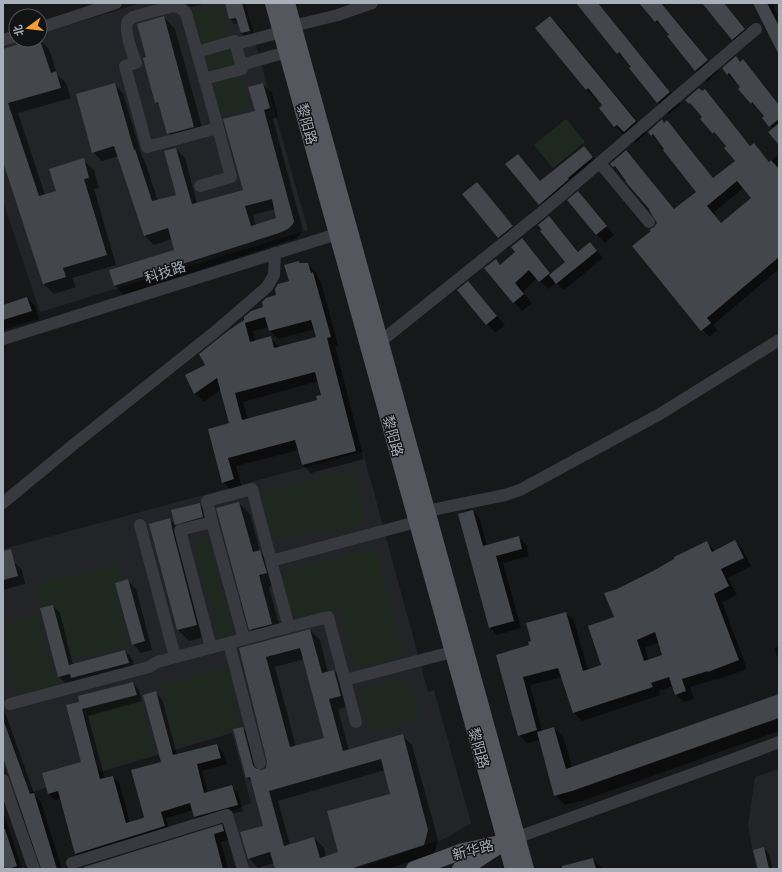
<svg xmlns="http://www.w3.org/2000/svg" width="782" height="872" font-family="Quicksand,'Noto Sans SC',sans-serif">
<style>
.built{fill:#232427}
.green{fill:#1f281f}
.shadow{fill:#0007;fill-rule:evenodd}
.building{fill:#43464a;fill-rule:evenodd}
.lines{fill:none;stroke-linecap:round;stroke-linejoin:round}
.minor{stroke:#383a3f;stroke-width:12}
.major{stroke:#54575e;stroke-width:16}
.labels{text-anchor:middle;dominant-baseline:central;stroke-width:3;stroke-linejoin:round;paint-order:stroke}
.street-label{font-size:14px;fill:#a9b0b9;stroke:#121315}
</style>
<rect width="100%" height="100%" fill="#17181a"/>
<g class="built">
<path d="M141 3H244L308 230 40 312 3 201V46L20 40H40V34Z"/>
<path d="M363 452 428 692 434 690 471 823 446 838 357 869H247L229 812 251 803 232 733 15 797 3 763V549Z"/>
<path d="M779 769V869H756L748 826 755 777Z"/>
</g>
<g class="green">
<path d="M218 4 221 6 229 35 228 37 202 45 199 41 191 14 194 11Z"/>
<path d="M232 49 236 64 210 72 208 70 204 58 206 56Z"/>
<path d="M240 75 250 105 248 107 222 115 219 114 211 85 213 82Z"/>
<path d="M566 119 585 142 553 168 534 145Z"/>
<path d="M352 468 365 515 363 523C351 526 334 535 322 530L277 539 274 538 262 494Z"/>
<path d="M205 537 209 541 232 628 230 633 223 635 218 632 195 545 197 540Z"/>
<path d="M368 548 376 550 378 553 403 650 400 654 395 658 360 667 354 661 340 609C327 613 300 625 292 611 287 602 286 589 283 580L284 576 288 572Z"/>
<path d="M118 563 122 580 113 583 130 644 70 660 54 603 41 607 35 585Z"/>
<path d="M38 615 57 687 18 698 3 640V624Z"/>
<path d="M227 667 243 727 176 745 160 685Z"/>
<path d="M396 680C410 688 413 688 418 704 419 709 420 712 420 717L416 720 372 732 360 691 363 689Z"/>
<path d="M139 697 154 754 103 767 88 710Z"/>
</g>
<g class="shadow">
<path d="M186 3H207L191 7Z"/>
<path d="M226 3H245L254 35 246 38 241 33 239 23 235 24 230 19Z"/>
<path d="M577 3H598L681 104 669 114 658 103 630 68 632 67 618 53Z"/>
<path d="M641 3H662L718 72 707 82 696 71 668 37 670 35 656 21Z"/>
<path d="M707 3H724L752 37 741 47 733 39Z"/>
<path d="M755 3H772L779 18V53Z"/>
<path d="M164 17 175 29 205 138 179 144 168 133 161 107 156 102 147 58Z"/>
<path d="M550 17 561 28 647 133 635 143 628 136 626 137 615 126 600 108 603 105 586 90 536 28Z"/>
<path d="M35 40H40L49 49 57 74 66 83 71 98 18 113 45 195 57 192 83 160 94 170 99 188 94 189 116 265 72 278 76 287 54 294 44 284 3 159V50Z"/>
<path d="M736 58 741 63 743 61 751 69 779 104V144L773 129 765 116 751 103 737 82H736L727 74Z"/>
<path d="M114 84 123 93 142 157 144 159 158 201 178 195 176 149 185 158 197 204 244 191 256 111 263 84 272 93 278 117 273 119 303 230 297 238 124 295 115 286 111 271 175 250 172 239 154 245 145 236 119 156 102 161 93 152ZM275 209 278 218 256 225 253 215Z"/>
<path d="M702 92 711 97 751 147 760 151 770 162 779 154V269L713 325 717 330 709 337 634 246 652 231 659 223 651 210 612 164 626 151 675 210 698 192 666 149 649 132 665 124 674 128 714 179 736 161 727 146 721 139H720L713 133 704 117 686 100ZM743 188 752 198 722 224 713 213Z"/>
<path d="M584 147 600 164 546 211 539 204 518 155 541 182Z"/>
<path d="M477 183 520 235 507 245 499 237Z"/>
<path d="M578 192 614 235 605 243 596 234Z"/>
<path d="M549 217 579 252 590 243 603 258 564 290 556 283 548 289 537 278 523 292 532 303 522 311 485 268 495 260 501 265 516 252 522 239 552 274 566 263Z"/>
<path d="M298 262 300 264H308L316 273 318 278 321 282 338 345 335 346 364 459 311 473 303 465 299 450 236 466 242 488 231 490 223 482 231 424 222 389 204 402 195 393 186 375 206 365 201 354 264 308 278 296 290 282ZM269 327 270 331 278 339 315 329 317 338 280 348 271 338 256 342 253 331ZM319 381 322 396 318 400 248 419 243 402Z"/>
<path d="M468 282 505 325 495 333 458 290Z"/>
<path d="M27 298 35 306 39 319 3 330V306Z"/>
<path d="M239 503 250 514 260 552 271 563 277 584 269 587 282 635 261 640 250 629Z"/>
<path d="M199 504 205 509 208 522 181 529 208 636 189 641 178 630 150 525 170 520 176 526 172 511Z"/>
<path d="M473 511 480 519 487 546 519 537 526 545 529 556 503 563 521 628 497 635 489 627Z"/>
<path d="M735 541 743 550 751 566 728 578 737 595 722 602 747 669 717 680 716 679 690 687 694 699 684 702 676 694 673 686 659 691 660 695 582 721 574 713 562 677 530 685 542 731 554 728 564 738 572 768 779 695V731L582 801 565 805 555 795 540 740 527 743 519 735 497 655 531 646 566 613 574 621 588 670 603 666 615 617 617 589 707 543 715 551ZM659 642 664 656 649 661 645 648Z"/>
<path d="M14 562 22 570 25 584 3 590V565Z"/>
<path d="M128 581 136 589 152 650 141 653 133 644Z"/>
<path d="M53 606 60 613 73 665 125 651 132 658 135 670 66 684 59 677Z"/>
<path d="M310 630 320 640 328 673 334 671 344 681 350 706 338 709 349 751 402 735 412 745 438 840 434 854 388 869H276L274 863 258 868 249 858 264 827 253 783 247 778 234 730 243 728 252 738 261 771 266 769 268 762 240 649ZM304 659 325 739 296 747 275 667ZM385 770 392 795 339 853 326 857 324 848 314 838 290 845 278 801Z"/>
<path d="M779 646V661L774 648Z"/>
<path d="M133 683 139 690 142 701 88 716 105 779 113 777 119 783 130 823 144 819 162 763 155 692 162 699 177 755 217 746 223 752 227 764 202 771 208 793 232 787 238 793 243 811 201 823 195 817 193 810 166 818 170 833 82 860 75 854 61 799 55 800 49 794 43 774 83 763 80 702Z"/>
<path d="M3 707 35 796 41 802 62 869H43L3 754Z"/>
<path d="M3 813 4 814 22 869H3Z"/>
<path d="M222 826 230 833 231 839 221 842 228 869H86Z"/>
<path d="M764 848 769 854 773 869H759Z"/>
<path d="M593 859 603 869H580Z"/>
</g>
<g class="building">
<path d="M225 3H242L250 31 241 33 236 18 229 19Z"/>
<path d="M576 3H598L670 92 657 103 629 68 631 67 619 52 617 54Z"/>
<path d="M639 3H661L708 60 695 71 667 36 669 35 657 20 655 22Z"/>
<path d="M702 3H724L745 29 732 40Z"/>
<path d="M753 3H767L779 26V55Z"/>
<path d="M164 16 194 127 167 134 158 102 155 103 143 58 146 57 137 24Z"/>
<path d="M550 16 636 121 624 132 617 125 614 127 599 108 602 105 588 88 586 90 535 28Z"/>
<path d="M32 40H40L51 73 56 71 61 88 8 103 39 196 56 191 49 169 84 158 89 178 84 179 107 255 63 268 66 277 43 284 3 162V49Z"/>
<path d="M736 56 740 62 743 59 779 105V119L769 127 762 118 764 116 752 102 751 104 738 89 740 87 729 73 727 75 722 68Z"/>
<path d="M115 83 134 150 135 149 152 201 176 195 164 151 176 148 192 204 243 190 223 119 255 111 248 87 263 83 270 108 264 110 294 221 293 224 288 229 279 233 114 286 109 270 174 250 168 228 144 236 114 146 92 153 76 94ZM272 199 276 218 251 226 245 206Z"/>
<path d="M699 88 702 91 705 89 750 146 754 143 769 162 771 160 779 169V257L707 318 711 323 701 331 632 246 651 231 649 230 654 227 657 223 649 210H650L625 181H626L615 166 613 167 610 164 626 150 674 209 696 192 663 150 664 149 653 134 651 136 648 132 662 119 664 123 667 120 713 178 735 161 724 148 726 146 714 132 713 134 700 119 702 117 690 103 689 104 685 100ZM737 181 751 198 721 223 707 206Z"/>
<path d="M779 123V145L768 132Z"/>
<path d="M584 146 593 157 568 178 569 179 539 205 505 164 518 154 540 181Z"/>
<path d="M477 182 513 226 498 238 462 194Z"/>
<path d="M578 191 607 226 596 235 567 200Z"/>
<path d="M549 216 578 252 590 242 597 251 556 284 549 275 565 262 540 231 542 230 538 225Z"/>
<path d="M522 238 550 273 539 282 529 270 515 283 524 294 513 303 484 268 496 259 500 265 515 252 511 247Z"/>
<path d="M299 261V263H308L311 273 313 272 331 337 327 338 356 451 302 465 295 440 228 458 234 479 222 483 208 429 229 423 217 378 194 394 185 375 205 365 199 354 229 330 244 320V317L251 311 263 307 262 302 266 298 276 295 275 289 278 284 289 281 284 265ZM265 317 269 331 311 320 316 337 274 348 271 336 250 342 245 323ZM315 372 321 395 316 396 317 400 242 420 235 393Z"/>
<path d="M468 281 497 316 486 325 457 290Z"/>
<path d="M27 297 32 311 3 320V305Z"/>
<path d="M239 502 253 552 260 550 267 573 259 575 272 624 249 630 216 508Z"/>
<path d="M200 503 203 517 175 525 171 510Z"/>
<path d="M473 510 483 546 519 536 522 549 496 556 514 621 489 628 458 514Z"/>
<path d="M170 518 173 532 197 625 177 630 149 524Z"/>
<path d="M735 540 744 558 721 569 729 586 714 594 739 660 708 672V671L682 679 686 691 675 695 669 677 651 683 653 687 573 713 558 668 523 677 537 730 518 736 496 655 529 645 528 642 531 641 526 623 566 612 583 671 601 665 588 626 614 617 604 593 617 589 653 571 674 559V557L707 541 712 552ZM655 632 662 655 644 661 637 640Z"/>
<path d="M11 549 18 576 3 580V551Z"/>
<path d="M128 579 145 641 132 645 115 583Z"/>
<path d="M53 605 69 665 125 650 129 663 71 678 70 674 58 677 40 608Z"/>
<path d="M310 629 322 673 334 670 341 696 329 699 343 751 403 734 428 830 424 845 350 869H275L270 852 248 859 240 832 263 826 250 777 246 778 233 729 243 727 253 765 255 768 262 770 266 768 267 762 239 648ZM300 648 324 738 290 747 266 657ZM381 759 390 794 327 811 338 852 320 858 314 837 284 846 269 791Z"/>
<path d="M133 682 137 695 82 709 100 779 113 776 126 823 143 818 144 817 131 770 161 762 143 695 156 691 173 755 217 744 221 758 197 764 204 793 232 785 238 805 194 817 190 803 161 812 165 826 75 854 58 791 48 794 42 773 81 762 66 705 79 702 78 696Z"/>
<path d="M779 694V718L572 791 554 796 537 732 554 727 566 769Z"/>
<path d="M4 722 30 794 34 793 57 869H41L3 757V723Z"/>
<path d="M222 824 224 831 214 834 223 869H85L84 867Z"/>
<path d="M3 829H5L17 866 8 869H5L3 864Z"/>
<path d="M764 847 769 869H758L753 850Z"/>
<path d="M593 858 596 869H562V866Z"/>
</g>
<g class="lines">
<g class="minor">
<path d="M173 6 180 8 186 13 218 128 147 147 125 66 136 63C133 55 123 29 128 21 129 20 131 19 133 17Z"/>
<path d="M293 26 338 15 372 3"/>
<path d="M40 28 116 3"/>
<path d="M3 40 16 36"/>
<path d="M236 44 281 32"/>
<path d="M197 52 235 41 242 69 204 79"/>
<path d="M241 65 287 52"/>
<path d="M600 163 649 222"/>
<path d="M200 186 231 177 218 128"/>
<path d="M3 339 337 234"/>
<path d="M380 342 542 212 756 29"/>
<path d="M3 503 73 445 216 331 267 287 274 275 275 253"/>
<path d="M427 511 505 495 520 490 660 414 779 340"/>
<path d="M212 522 207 501 252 489 271 561"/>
<path d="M140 525 175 657"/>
<path d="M289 627 328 617 356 722"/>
<path d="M229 643 260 763"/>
<path d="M211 648 180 530 212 522 244 639"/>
<path d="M345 680 452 652"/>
<path d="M10 704 149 667 157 662 289 627 271 561 416 522"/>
<path d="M3 780 34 869"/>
<path d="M510 840 745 755 779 742"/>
<path d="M72 863 227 815 243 869"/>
</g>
<g class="major">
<path d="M273 3 513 869"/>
<path d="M287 3 526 869"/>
<path d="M414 869 463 851 505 842"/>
<path d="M460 869 468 866 497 847"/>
</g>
</g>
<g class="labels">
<g class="street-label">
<text transform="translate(307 124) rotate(75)">黎阳路</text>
<text transform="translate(165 272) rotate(-18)">科技路</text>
<text transform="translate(393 436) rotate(75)">黎阳路</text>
<text transform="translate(479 748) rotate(74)">黎阳路</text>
<text transform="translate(473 850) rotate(-15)">新华路</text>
</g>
</g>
<rect width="782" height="872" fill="none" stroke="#a9b0b9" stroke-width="8"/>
<g transform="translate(28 28) rotate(255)"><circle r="19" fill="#121315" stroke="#4e5257"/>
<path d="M0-3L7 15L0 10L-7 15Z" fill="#f49f35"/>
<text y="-6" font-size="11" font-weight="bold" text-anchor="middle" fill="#a9b0b9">北</text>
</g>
</svg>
